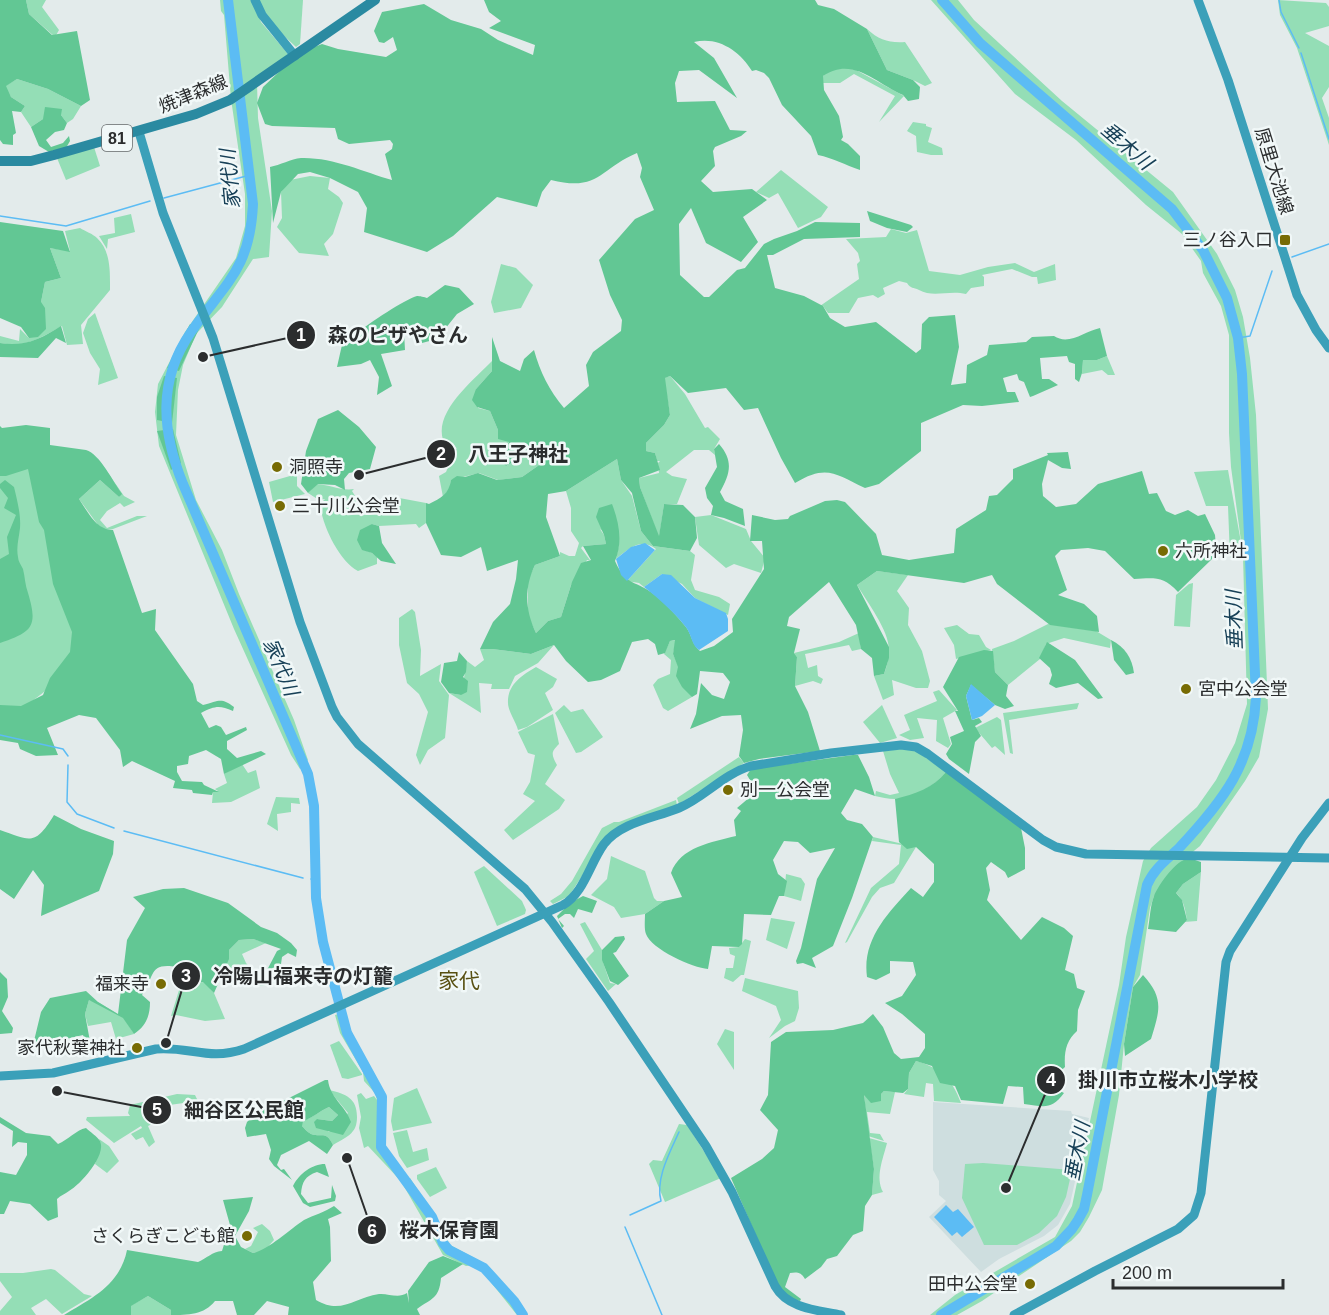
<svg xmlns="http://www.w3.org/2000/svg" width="1329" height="1315" font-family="Helvetica,'Noto Sans JP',sans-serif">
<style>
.built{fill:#cededf}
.green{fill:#94deb6}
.forest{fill:#62c794}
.water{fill:#5cbcf4}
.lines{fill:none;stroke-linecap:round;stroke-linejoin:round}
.stream{stroke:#5cbcf4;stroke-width:1.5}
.river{stroke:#5cbcf4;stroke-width:10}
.secondary{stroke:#3ba0b9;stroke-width:9}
.primary{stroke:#2a8aa1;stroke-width:10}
.poi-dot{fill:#776b04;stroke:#f1f8f8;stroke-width:2}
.labels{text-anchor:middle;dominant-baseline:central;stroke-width:5;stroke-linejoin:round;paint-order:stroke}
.shield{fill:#f1f8f8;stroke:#666a6b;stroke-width:1.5}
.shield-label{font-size:16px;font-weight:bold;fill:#2b2d2e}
.street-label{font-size:18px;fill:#2b2d2e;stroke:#f1f8f8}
.poi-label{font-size:18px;fill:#2b2d2e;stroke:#f1f8f8;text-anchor:end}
.water-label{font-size:20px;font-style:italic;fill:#174057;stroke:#f1f8f8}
.quarter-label{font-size:21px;fill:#585012;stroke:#f1f8f8}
.leader{fill:none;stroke:#2b2d2e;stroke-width:2}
.callout-dot{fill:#2b2d2e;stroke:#f1f8f8;stroke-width:2}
.mark-label{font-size:18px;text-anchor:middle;font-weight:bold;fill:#fff}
.callout-label{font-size:20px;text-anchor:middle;font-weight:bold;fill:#2b2d2e;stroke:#f1f8f8;stroke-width:5;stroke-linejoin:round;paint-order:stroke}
</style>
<rect width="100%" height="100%" fill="#e3ebeb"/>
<path class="built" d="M933 1102 1071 1111 1072 1114 1089 1118 1070 1204 1058 1225 1044 1236 999 1259 981 1272 929 1217 946 1201 939 1195V1181L933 1170Z"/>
<g class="green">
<path d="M26 0H46L42 7 59 30 55 37 29 14Z"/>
<path d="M220 0H253L261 22 288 54 257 83 258 118 272 211 269 257 253 259 222 307 196 334 183 365 178 390 176 435 196 500 222 550 239 594 294 720 308 760 300 769 291 755 234 629 159 446 155 412 158 384 185 332 236 258 245 226V194L231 99 224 15 221 11Z"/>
<path d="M257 0H303L300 44 296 47C281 33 266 19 257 0Z"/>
<path d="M931 0H958L974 20 1062 101 1173 192 1217 254 1235 290 1243 317 1250 358 1256 415 1268 709 1259 757 1245 781 1200 846 1184 859 1154 896 1150 908 1140 975 1133 987 1124 1044 1119 1095 1102 1190 1089 1217 1080 1232 1071 1241 982 1301 957 1315H930L955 1295 1055 1237 1072 1206 1119 985 1126 937 1143 861 1151 848 1197 807 1216 780 1235 743 1247 704 1243 556 1230 558 1228 506H1206L1194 472 1228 470 1242 548 1231 467 1229 433V335L1221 306 1203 273 1201 261 1182 234 1146 205 1076 140 1015 94Z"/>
<path d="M1278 0 1326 3 1329 7V26L1305 33 1329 46V87L1322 98 1329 118V145L1297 48 1280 15Z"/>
<path d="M867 29C879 40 889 43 905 42L932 83 925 86 913 80 887 70Z"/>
<path d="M843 67 856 70 904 96 879 122 895 96 854 74 840 83H823V76L832 69Z"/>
<path d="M17 79 48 89 81 106 73 119 67 123 61 115 43 119 31 127 21 112 25 106 11 97 5 86Z"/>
<path d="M913 122 926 124V126L932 128 928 142 942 148 943 155H931L917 152 916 136 907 131Z"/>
<path d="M94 147 100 166 66 180 57 158Z"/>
<path d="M781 170 828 207 821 217 798 228 778 193 769 198 756 192Z"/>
<path d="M310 176 330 178 328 189 339 197 343 203 333 234 324 244 329 256 299 253 277 227 282 218 281 192 290 180Z"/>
<path d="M131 214 135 232 108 239 107 249 99 236 115 233 114 218Z"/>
<path d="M80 228C85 231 93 234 97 238 111 251 110 272 110 290L81 325 83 344 67 345 62 326C40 338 27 348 0 343V336L19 341 20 329 29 338 41 302 45 282 61 278 50 248 70 251 65 231Z"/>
<path d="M891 229 906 233 917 230 929 271 960 275 988 267 1015 263 1034 272 1055 264 1056 280 1038 284 1037 277H1032L1012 269 982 275 984 277V286L971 288 966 294C949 290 933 298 919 290 913 287 911 289 907 283L899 281 883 288 885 294 878 298 873 295 858 298 849 313H828L823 306H820L859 279 857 264 860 261 858 253 846 239 886 237Z"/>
<path d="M501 264 516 268 533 285 521 308 494 313 491 302Z"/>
<path d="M95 313 118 378 98 385 100 369 90 353 83 333 88 319Z"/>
<path d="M1107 356 1115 375H1108L1102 370 1082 374 1083 359 1097 360Z"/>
<path d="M492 361V371L476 389 478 408 490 411 498 430 509 442 499 464 501 462 506 466 527 455 539 457 542 463 522 477 498 480 479 473 451 480 450 488 443 497 439 476 446 472 449 465 440 452 439 441 457 449 453 443 443 440C434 411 474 380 492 361Z"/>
<path d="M670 376 685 394 705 428 708 427 720 439 714 449 715 455 709 450H694L666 472 672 476 687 479 677 504H664L659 538 640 487 639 478 659 473 658 463 660 461H657L655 453 646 451V443L664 425 670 415 664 378Z"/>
<path d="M0 449 59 463 84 661 0 726Z"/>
<path d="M97 457 124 496 135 502 124 507 120 503 107 511 100 520 107 528 137 516H147L113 529 105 530 98 525 79 499 100 480 119 497 121 494Z"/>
<path d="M617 459 621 480 632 496 641 531 653 546 690 551 695 555 691 580 695 590 719 597 730 604 728 615 695 598 682 584 662 574 644 587 639 583 627 581 656 549C641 537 628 549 616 559L619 544 600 529 604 535 606 544 583 546 581 548 590 560H587L571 585 561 617 548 621 536 633 528 616V580L535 565 560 556V552L569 556H575L579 543 571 531V508L566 491Z"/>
<path d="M297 474V486L305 494 273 502 269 482Z"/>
<path d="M317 484C330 485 342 491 354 489L352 491 364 510 380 505 387 506 394 497 426 503V523L419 528 416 524 379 526 372 524 362 549 372 553 377 557V564L358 571C339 561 322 525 320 504L325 499 319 500 308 493Z"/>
<path d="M711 515 746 529 751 541 765 558 761 573 734 564 726 568 699 545 695 517Z"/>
<path d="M877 571 908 575 897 591 909 608 908 625 922 651 930 681 928 688H916L892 680 894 695 883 700 874 676 884 674C887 666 889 658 889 650 889 630 867 602 857 585Z"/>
<path d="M1193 583 1190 627 1174 626 1176 595 1189 584Z"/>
<path d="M412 609 415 612 421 650 420 676 441 664 439 681 449 695 445 738 428 750 420 765 416 755 428 712 419 694 407 683 399 645V618Z"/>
<path d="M1048 624 1096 631 1111 640 1110 648 1064 638 1046 644 1040 659 1008 685 995 672 992 649 1014 641Z"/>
<path d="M957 625 969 634 979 635 986 647 991 650 956 659 954 645 944 628Z"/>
<path d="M859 633 861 649 852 651 849 645 805 654 808 668 817 665 818 676 823 679 821 684 813 681 795 686 797 657 794 653 839 642Z"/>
<path d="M676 640 673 654 692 697 668 711 663 708 653 685 658 679 670 674 671 660 664 654 670 641Z"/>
<path d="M554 645 538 663 515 676 509 689H491L492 684 479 683 481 713 449 693 461 695 467 661 475 667 484 660 480 649H492L531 654Z"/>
<path d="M536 667 557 679 553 687 545 693 553 710 527 727 518 730C516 722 508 711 508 703 507 685 522 675 536 667Z"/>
<path d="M939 690 957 710 943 718 951 744 948 748 936 741 937 720 917 718 924 738 910 740 899 735 910 730 904 715 937 701 933 692Z"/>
<path d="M1079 703 1077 709 1009 720 1013 754 1010 753 1003 713Z"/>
<path d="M564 705 571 712 583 709 603 737 581 752 576 753 555 713Z"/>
<path d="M882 705 897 738 880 743 863 722Z"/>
<path d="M553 714 559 744C551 752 551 754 557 765L545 784 565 800 559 809 513 840 504 830 535 801 523 794 530 782 535 755 528 753 518 732Z"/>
<path d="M997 717 1001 720 1005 755 995 746 992 748 975 728Z"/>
<path d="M902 749 915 750 946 772C936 785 912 799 895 799 888 799 881 797 875 796L876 791 890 795 899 793 890 774 883 751Z"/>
<path d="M739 757 744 763 679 804 677 798Z"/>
<path d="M242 764 248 773 256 770 260 788 231 802 212 803 213 792 218 791 215 789 227 783 224 774Z"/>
<path d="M276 797 299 798 300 804 291 803V812L277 814 278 831 267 824Z"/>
<path d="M676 800 677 805 644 816 602 845 569 896 553 904 550 901 561 894 572 881 602 828 614 822H619Z"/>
<path d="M873 837 916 847 894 883 880 888 872 897 847 942 845 943 871 888 899 864 901 845 872 841Z"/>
<path d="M611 856 645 871 654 898 657 901H664L645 914 621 918 614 907 591 895 607 879Z"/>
<path d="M484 866 522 901 526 910 525 914 497 926 474 872Z"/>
<path d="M1201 872 1197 921 1184 922 1187 920C1185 909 1184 900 1176 893L1183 884Z"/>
<path d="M786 874 801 878 805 884 801 901 784 896Z"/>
<path d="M771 918 795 922 787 949 766 940Z"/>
<path d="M585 922 602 950 603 962 610 983 616 984 608 991 586 959 594 951 580 924Z"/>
<path d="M253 939 266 943 242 954 246 963 256 974 246 982 239 970 222 972 229 950 239 940Z"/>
<path d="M745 939 751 941 744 975H741L733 982 724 978 726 968H733L735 956 730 954 729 948 739 947Z"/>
<path d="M745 978 798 991 799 1008 795 1021 785 1026 769 1038 781 1020 776 1006 742 991Z"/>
<path d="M204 982 214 993 225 1019 205 1021 176 1015 171 1016 180 987 195 990 197 983Z"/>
<path d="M89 1000 98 1002 124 1018 134 1034 116 1039 111 1022 88 1026 85 1014Z"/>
<path d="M338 1014 344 1026H349L362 1055 385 1093 386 1116 382 1145 388 1157 404 1173 398 1178 368 1146 364 1148 359 1128 361 1117 357 1095 361 1093 366 1099 374 1096 377 1100 375 1093 364 1081 363 1072 340 1033 335 1015Z"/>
<path d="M725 1029 734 1032V1070L717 1044Z"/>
<path d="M339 1041 362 1074V1075L348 1079 342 1078 330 1045Z"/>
<path d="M916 1061C941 1068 952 1079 961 1103L934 1101 933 1084 926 1083 924 1097 904 1094 908 1089 909 1073Z"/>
<path d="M417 1088 432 1123 393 1131 391 1121 394 1098Z"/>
<path d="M329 1090C346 1094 357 1098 357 1117 357 1122 356 1128 353 1131 349 1137 339 1141 333 1145 326 1130 322 1138 311 1134 307 1132 305 1129 302 1126V1121C313 1118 319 1111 329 1107L338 1115 332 1121 317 1119 329 1132 348 1113Z"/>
<path d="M884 1091 895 1092 890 1114 867 1112 870 1133 880 1134 884 1141 868 1136 864 1094H881Z"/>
<path d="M177 1094 195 1095 198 1101 155 1107 158 1121 148 1126 155 1142 149 1147 143 1137 136 1140 131 1134 142 1128 141 1126 114 1143 86 1120 87 1117 130 1116 128 1113 130 1105Z"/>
<path d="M679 1124 687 1125 721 1178 665 1202 649 1164 653 1160 662 1161Z"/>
<path d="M407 1130 413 1152 427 1148 429 1160 407 1168 399 1156 393 1133Z"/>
<path d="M869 1138 887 1143C883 1159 875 1177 883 1192L872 1195 874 1169Z"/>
<path d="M99 1139 109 1146 119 1161 107 1173 95 1164 101 1145Z"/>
<path d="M983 1163 1072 1170 1066 1197 1057 1216 1039 1233 1017 1245H984L962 1198 965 1164Z"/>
<path d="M436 1167 447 1188 430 1197 417 1179V1175Z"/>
<path d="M406 1178H410L437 1219 450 1245 480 1261 478 1263 481 1262 497 1277 527 1315H517L482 1271 474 1265 466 1266 443 1255 401 1181Z"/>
<path d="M262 1224 270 1231 274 1240 264 1251 253 1253 245 1249 251 1246 258 1232 253 1228Z"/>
<path d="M51 1269 55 1270 84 1294 92 1296 62 1314 46 1299 31 1308 36 1315H0V1311L12 1297 0 1281V1273H23Z"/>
<path d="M148 1296 171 1310V1315H131L130 1306Z"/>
</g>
<g class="forest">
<path d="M0 0H26L29 14 52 35 77 31 90 100 81 106 48 89 17 79 6 86 11 97 25 106 21 112 12 111 16 133 13 135V145L3 144 0 140Z"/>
<path d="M484 0H815L818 5 834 9 867 29 887 70 913 80 920 87 919 99 908 101 903 95C875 83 853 56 823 76L824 90 839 116 843 137 841 140 848 144 860 156V170C845 165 833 158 818 155L811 136 782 105 769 78 764 73 756 70 752 71C740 51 718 36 694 42L714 58 737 98 699 70 679 71 675 83 677 102 715 101 730 130 747 131 741 136 715 147 713 151 715 166 701 181 713 192 752 189 767 200 743 217 758 242 741 262 706 243 691 208 679 224 680 275 704 297H709L737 270 745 268 764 244 774 239 797 231 815 222 860 223V237L804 239 773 255H767L775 288 804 296 823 306 830 318 845 327 876 322 916 353 921 349 922 324 929 317 955 315 959 347 951 385 966 383 967 365 987 355 989 345 1026 342 1032 337 1054 336C1069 346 1085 331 1100 328L1107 356 1097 360H1083L1082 373 1079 382 1075 379V364L1069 362 1067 356 1040 358 1042 379H1049L1058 385 1033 396 1030 397 1024 382 1019 380 1017 374 1003 378 1007 392H1015L1019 402 982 406 963 405 921 423V451L879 484 865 488C835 474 827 464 795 483L781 458 758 408 744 410 726 388 688 393 670 376 665 378 670 415 664 425 646 443V451L655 453 660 470 639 478 640 487 659 536 664 504 683 505 695 517 697 538 690 551 653 546 641 531 632 493 621 480 617 459 566 491 548 494 546 517 560 556 535 565C524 588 525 610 536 633L548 621 561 617 572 582 581 563 591 560 583 546 606 544 604 535 596 517 599 508 612 504C619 522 623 542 615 561 627 588 636 579 656 596 667 605 678 617 686 627 692 635 692 645 700 651L714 646 733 632 732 619 764 569 762 541H750L752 515 775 520 788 519 790 516 825 501 837 500 845 502 876 534 882 555 909 560 954 553 956 529 986 510 989 496 997 495 1013 479V469L1048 455 1047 453 1068 452 1071 469 1062 468 1048 460 1042 484 1043 496 1056 507 1076 504 1098 484 1142 471 1149 494 1157 493 1166 511 1175 515 1188 510 1198 516 1205 514 1215 535 1216 547 1212 559 1178 592C1163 576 1155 578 1134 579L1105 551 1088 548 1061 550 1055 556 1067 590 1058 595 1084 604 1097 616 1099 632 1050 625 997 584 992 575 964 583 877 571 857 585 889 647V658L884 674 874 676 872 658 861 649 856 625 829 582 789 617 787 626 800 629 794 653 797 657 795 686 808 712 820 751 759 759 744 763 739 756 743 730 741 715 722 716 690 729 696 714 701 683 712 695 724 699 730 682 723 673 700 671 697 694 692 697 682 687 676 676 678 667 673 654 675 640 670 641 665 653 658 655 655 644 648 639 632 642 620 671 601 680 588 682 566 661 554 645 531 654 492 649H480L493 622 510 604 516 579 518 560 487 571 481 547 461 557 441 555 426 523V503L429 504C441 498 449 494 451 480L457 476 465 477 478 473 497 480 522 477 542 463 539 457 528 454 506 466 500 461 509 442 498 439V430L490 411 477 407 472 400 476 389 492 371V337L500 361 520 371 524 359 534 350C540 372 549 390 564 408L589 386 586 365 593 352 621 331 622 320 610 295 599 260 635 219 654 210 640 177 642 168 637 153C599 169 599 192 551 180L542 192 537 207 497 197 453 236 427 252 364 232 367 208 358 192 330 178 310 172 298 174 281 192 273 223 270 167C280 165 291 159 301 158 332 157 364 172 392 180L385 154 392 149 393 144 390 140 349 144 338 139 335 128 272 126 265 124 257 103 263 87 299 53 322 44 338 49 386 57 397 50 393 37 384 43 379 42 374 31 382 12 424 4 451 20 481 29 498 40 533 55 535 45 489 28 501 21 489 12Z"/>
<path d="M45 107 62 109 61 115 67 123 64 130 55 132 46 140 51 147 63 143 69 136 70 141 66 148 49 152 39 146 31 127 43 119Z"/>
<path d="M867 211 911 225 913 227 907 232 887 228 870 221Z"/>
<path d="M0 222 63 231 70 252 50 248 61 278 45 282 41 302 45 308 46 329 38 337 29 338 21 327 0 318Z"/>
<path d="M445 285 459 288 474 304 457 314 437 339 422 343 418 331 404 332 405 350 381 354 392 386 377 395 379 377 370 360 361 364 337 367 344 336 348 332H359C367 324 406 299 417 296 419 296 425 297 427 298Z"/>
<path d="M190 324 199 329 179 371 167 368Z"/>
<path d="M61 326 66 343 56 338 38 358 0 357V343C24 347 41 339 61 326Z"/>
<path d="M164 376 177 378 172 423 157 420V397Z"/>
<path d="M338 410 359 427 376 447 370 469 349 473 344 479 345 490 335 485 318 484 308 493 301 484 306 451 318 419Z"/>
<path d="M26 425 50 428V445L86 450C100 454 113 482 122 494L119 497 100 480 79 499C88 512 96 530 113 530L142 613 156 609 155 630 193 684 197 701 203 705C219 701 221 697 234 707L233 711C219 705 215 706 201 713L209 728 216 725 221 727 226 735 246 727 247 730 227 741V749L237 758 261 751 266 754 224 774 221 759 206 750 189 756 188 764 177 766V772L182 781 202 782 204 785 219 792H213L212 795 193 793 192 790 173 788 175 781 132 761 123 767 120 750 96 718 79 715 47 728 58 755 36 756 20 749 18 743 0 740V705L21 706 43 695 50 678 70 652 72 632 53 584 44 530 39 522 28 469 6 476H0V426L2 428Z"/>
<path d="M173 429 181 463 171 470 157 431Z"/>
<path d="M719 444C734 461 730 474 720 492L725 501 743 509 745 526 724 518 711 515 713 506 707 498 705 488 717 467 714 449Z"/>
<path d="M5 480 14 487C17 500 21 514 20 528 19 538 16 547 18 557 18 561 21 565 23 569 25 577 25 585 28 593 38 626 33 632 0 643V559L9 554 7 537 16 515 4 508 8 498 0 488V484Z"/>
<path d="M372 524 379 526 382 543 396 564 381 561 372 553 362 550 357 540 360 530Z"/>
<path d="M1111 640C1125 647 1132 658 1134 673L1126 675 1114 660Z"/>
<path d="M1047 642 1075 660 1103 698 1098 699 1078 683 1056 688 1049 684 1052 675 1050 668 1039 658Z"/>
<path d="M984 650 993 651 995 672 1008 685 1006 696 1014 706 1005 709 995 705 971 685 966 696 972 720 979 718 982 722 975 726 981 736 975 742 969 774 949 759 946 754 952 744 950 737 964 731 955 711H958L943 687 959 657Z"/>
<path d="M459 652 467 661 466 672 463 677 468 681 467 692 461 695 449 693 441 682 444 663 457 661Z"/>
<path d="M853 755H858L869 777 875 796 855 789 841 813 847 820 862 824 873 837 852 898 833 946 812 958 816 968 803 963 797 964 796 961 801 948 817 879 835 848 810 853 798 842 784 841 773 860 778 874 787 881 784 896H779L771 915 744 914 742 944 739 947 712 946 708 969C693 968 651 949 646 934 644 929 645 920 645 914L664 901 682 897 671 873C680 847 712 842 736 836L734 820 741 811 737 808 750 797 752 799 756 790 747 775 751 769Z"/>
<path d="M946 772 1021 828 1025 848V869L1008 878 1005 872 991 862 986 868 990 890 987 900 1021 940 1042 917 1064 928 1073 936 1065 970 1074 974 1077 988 1085 991 1078 1010 1077 1031C1066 1041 1064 1052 1065 1067L1056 1075 1052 1087 1064 1093C1051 1111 1043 1106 1024 1104L1023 1087 1008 1086 1003 1104 961 1100 955 1086 940 1083 932 1066 916 1061 909 1073 908 1089 903 1093 884 1091 881 1094V1101L871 1103 864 1095 874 1169 872 1195 865 1206 863 1231 853 1235 837 1256 827 1259 821 1267 805 1279C801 1272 797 1272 790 1273L785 1287 801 1299 800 1301 794 1300 781 1293 731 1178 762 1159 774 1148 778 1130 760 1110 768 1095 771 1042 786 1032 833 1030 863 1023 873 1014 883 1027 894 1053 901 1059 919 1057 925 1048V1034L902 1014 885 1003 902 996 916 975 913 962 890 961V973L876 980 867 977C862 940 887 914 911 888L923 897 934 882V864L916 847 907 849 899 842 895 799C915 794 933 788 946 772Z"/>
<path d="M54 815 81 829 114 841 113 854 99 891 41 916 44 885 33 870 14 899 0 889V830C31 841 35 846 54 815Z"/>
<path d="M1189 858 1201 862V872L1183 884 1176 893 1182 900 1187 920 1176 932 1148 929C1150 919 1150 906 1154 896 1159 884 1176 860 1189 858Z"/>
<path d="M184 888 228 903 261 927 277 933 291 943 297 950 296 957 288 953 282 957 280 971 275 982C264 986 256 989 246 981L256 974 266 972 277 951 281 949 253 939 239 940 229 950V959L214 993 203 982 197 983 195 990 180 987 177 967C148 962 155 977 142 995L150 1002C150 1016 146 1026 134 1034L123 1018 89 1000 85 1014 91 1047 88 1048 83 1035 66 1039 64 1046 52 1044 33 1045 41 1012 50 998 86 991 98 1002 118 1014 127 940 145 908 133 897 163 889Z"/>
<path d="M583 896 597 901 592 913 578 909 574 918 570 914H565L558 919 564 926 562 928 557 916 570 903Z"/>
<path d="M624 936 625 939 616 952 613 953 629 976 618 985 610 981 602 960V950L615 937Z"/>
<path d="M0 972 7 979 8 997 2 1011 13 1028 12 1033 0 1034Z"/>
<path d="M1143 975C1164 998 1160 1010 1151 1039L1125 1056 1124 1044 1133 987Z"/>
<path d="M325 1080H328C330 1098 345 1105 351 1122L343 1135 316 1128 314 1122 317 1119 332 1121 338 1115 329 1107C319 1111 313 1118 303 1121L302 1126C305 1129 307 1132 311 1134 322 1138 326 1130 333 1145L327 1154 309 1141 281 1155 277 1165 281 1170 284 1169 292 1180 274 1166 269 1159 271 1150 266 1134 247 1137 245 1128 247 1122 261 1108 283 1101Z"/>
<path d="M0 1117 26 1133 50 1136 58 1144C68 1140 76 1130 86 1128 90 1132 97 1136 100 1141 107 1155 80 1185 69 1191 65 1194 61 1195 57 1199L58 1217 48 1221 30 1204 10 1201 4 1214H0V1172L16 1175 27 1155V1143L18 1142 12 1147 13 1131 0 1123Z"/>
<path d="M325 1164 329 1177 317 1172C305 1176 302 1182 301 1194L308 1203 331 1198 332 1185 336 1196 335 1201 310 1207 303 1203 293 1186C299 1174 312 1164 325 1164Z"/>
<path d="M253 1197 249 1211 235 1236 241 1247 253 1253C268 1250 289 1230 304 1220 314 1215 325 1212 334 1206L342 1213 328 1219 330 1227 331 1261 313 1282 316 1300C341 1315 354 1298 379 1294 388 1293 398 1299 407 1293L409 1303 408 1291 429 1262 443 1256 463 1264 441 1278C439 1299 432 1298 417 1309L420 1315H288L289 1307 267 1301 254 1315H237L233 1301H215C204 1315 188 1315 171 1315V1310L148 1296 131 1306V1315H64C92 1298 120 1285 127 1250L198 1262C207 1258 212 1252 222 1251L230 1225 223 1200Z"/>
</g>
<g class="water">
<path d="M645 543 655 550 627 581 621 575 616 559 631 547Z"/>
<path d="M662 574 671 575 695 598 726 613 728 619V631L699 650C691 645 692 634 685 626 674 612 658 598 644 587Z"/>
<path d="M971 684 995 705 982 716 972 720 966 696Z"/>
<path d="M946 1205 953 1212 958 1209 974 1227 962 1237 957 1232 952 1236 934 1217Z"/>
</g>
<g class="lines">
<g class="stream">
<path d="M1279 0 1281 12 1299 48"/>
<path d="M1301 53 1329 139"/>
<path d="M164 198 250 175"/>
<path d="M0 216 66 226 150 201"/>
<path d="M1292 257 1329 244"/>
<path d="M1238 338 1250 336 1272 271"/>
<path d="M0 735 63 749 68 756"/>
<path d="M68 765 67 802 77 814 114 828"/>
<path d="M124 831 303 878"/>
<path d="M311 879 315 878"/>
<path d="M630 1215 661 1201C655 1179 670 1152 679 1132"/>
<path d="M625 1227 662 1315"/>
</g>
<g class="river">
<path d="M228 0 253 204C250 270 225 283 191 332 157 381 162 432 183 484L308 774 314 806 316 898 323 942 347 1033 382 1097 381 1147 432 1217 443 1243 449 1250 484 1268 514 1301 523 1315"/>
<path d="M941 1315 1056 1246 1072 1229 1078 1220 1084 1209 1087 1195 1147 885C1154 868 1168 859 1180 847 1223 801 1253 763 1256 697L1242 374 1238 338 1227 298 1203 250 1172 209 980 43 942 0"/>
</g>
<g class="secondary">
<path d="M255 0 262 15 295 56"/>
<path d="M1198 0 1228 80 1297 295 1316 330 1329 348"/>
<path d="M139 132 163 213 213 338 300 622 332 707 337 717 358 744 525 889 552 922 609 1002 706 1146 732 1192 775 1286C788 1309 818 1310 841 1315"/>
<path d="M0 1076 53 1073 156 1049C189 1046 209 1061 244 1049L563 905C584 893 590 863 604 844 621 822 655 818 679 808 705 797 723 774 751 766L831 753 901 745 916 747 928 754 1043 840 1056 847 1086 854 1329 858"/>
<path d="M1014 1315 1095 1271 1178 1229 1194 1215 1201 1193 1226 962 1230 951 1302 838 1329 803"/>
</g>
<path class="primary" d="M0 161H31L54 155 196 114 230 100 375 0"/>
</g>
<g class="poi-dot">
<rect x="1279" y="234" width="12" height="12" rx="3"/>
<circle cx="277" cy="467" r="6"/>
<circle cx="280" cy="506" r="6"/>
<circle cx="1163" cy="551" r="6"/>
<circle cx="1186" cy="689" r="6"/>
<circle cx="728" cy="790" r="6"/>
<circle cx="161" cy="984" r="6"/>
<circle cx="137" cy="1048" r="6"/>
<circle cx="247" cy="1236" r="6"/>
<circle cx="1030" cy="1284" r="6"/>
</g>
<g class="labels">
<rect class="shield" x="102" y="125" width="30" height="26" rx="4.5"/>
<g class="shield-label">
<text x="117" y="138">81</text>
</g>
<g class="street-label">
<text transform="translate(193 94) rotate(-22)">焼津森線</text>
<text transform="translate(1274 171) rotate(73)">原里大池線</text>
</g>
<g class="poi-label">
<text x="1273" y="240">三ノ谷入口</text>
<text x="289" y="467" text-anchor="start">洞照寺</text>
<text x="292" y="506" text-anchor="start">三十川公会堂</text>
<text x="1175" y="551" text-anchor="start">六所神社</text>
<text x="1198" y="689" text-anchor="start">宮中公会堂</text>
<text x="740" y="790" text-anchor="start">別一公会堂</text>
<text x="149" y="984">福来寺</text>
<text x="125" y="1048">家代秋葉神社</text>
<text x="235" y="1236">さくらぎこども館</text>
<text x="1018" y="1284">田中公会堂</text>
</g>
<g class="water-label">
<text transform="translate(1127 146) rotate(41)">垂木川</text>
<text transform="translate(230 179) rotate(-95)">家代川</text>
<text transform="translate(1234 620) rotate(-92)">垂木川</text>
<text transform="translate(281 667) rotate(67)">家代川</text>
<text transform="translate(1077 1151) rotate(-79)">垂木川</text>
</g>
<g class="quarter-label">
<text x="459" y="980">家代</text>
</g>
</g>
<path class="leader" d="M203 357L301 335M359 475L441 454M166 1043L186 976M1006 1188L1051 1080M57 1091L157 1110M347 1158L372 1230"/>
<g class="callout-dot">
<circle cx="203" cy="357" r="6"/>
<circle cx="359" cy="475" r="6"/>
<circle cx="166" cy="1043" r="6"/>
<circle cx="1006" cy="1188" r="6"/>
<circle cx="57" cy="1091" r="6"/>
<circle cx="347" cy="1158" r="6"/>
<circle cx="301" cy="335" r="15"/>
<circle cx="441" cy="454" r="15"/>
<circle cx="186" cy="976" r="15"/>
<circle cx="1051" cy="1080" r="15"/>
<circle cx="157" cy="1110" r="15"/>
<circle cx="372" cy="1230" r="15"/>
</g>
<g class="mark-label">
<text x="301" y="341">1</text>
<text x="441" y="460">2</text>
<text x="186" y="982">3</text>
<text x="1051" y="1086">4</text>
<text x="157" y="1116">5</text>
<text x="372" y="1237">6</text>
</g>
<g class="callout-label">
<text x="398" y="342">森のピザやさん</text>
<text x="518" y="461">八王子神社</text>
<text x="303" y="983">冷陽山福来寺の灯籠</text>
<text x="1168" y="1087">掛川市立桜木小学校</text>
<text x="244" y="1117">細谷区公民館</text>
<text x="449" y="1237">桜木保育園</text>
</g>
<path d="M1113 1279v9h170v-9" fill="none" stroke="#2b2d2e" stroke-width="3"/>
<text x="1122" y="1279" font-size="18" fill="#2b2d2e" stroke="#f1f8f8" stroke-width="4.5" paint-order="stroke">200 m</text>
</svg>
